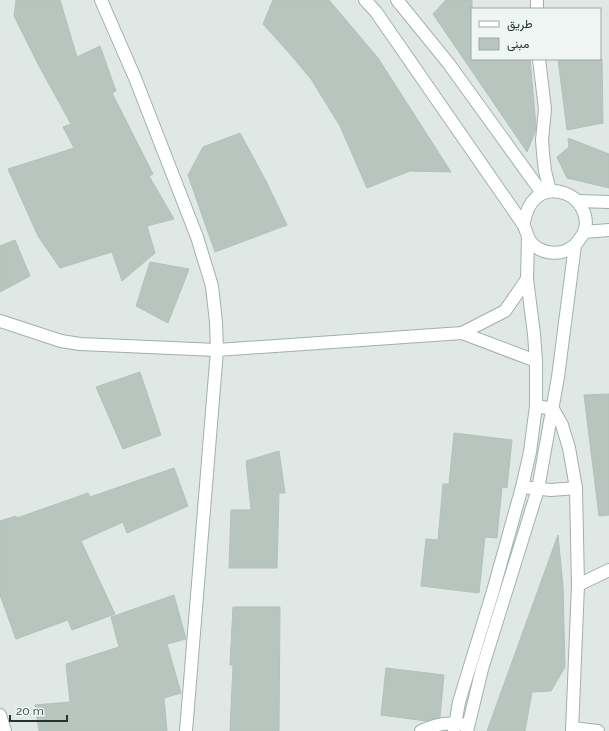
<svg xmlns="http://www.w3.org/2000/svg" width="609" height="731" font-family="Raleway,Vazirmatn,sans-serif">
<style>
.building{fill:#b8c5bf;stroke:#b2c1ba}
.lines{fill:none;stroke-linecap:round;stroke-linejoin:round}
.minor-casing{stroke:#a3afaa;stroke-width:14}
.tertiary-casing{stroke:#a3afaa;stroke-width:14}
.secondary-casing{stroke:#a0b3ab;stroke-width:14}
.minor{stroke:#fff;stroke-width:12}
.tertiary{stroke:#fff;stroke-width:12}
.secondary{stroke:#fff;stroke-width:12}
</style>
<rect width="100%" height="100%" fill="#dfe8e4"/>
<g class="building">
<path d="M16 0H60L77 57 100 46 116 91 112 93 153 174 149 176 174 219 147 226 155 253 122 281 112 252 60 268 38 236 8 169 74 148 63 127 71 124 39 66 14 16Z"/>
<path d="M273 0H329L378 58 451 172 410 171 367 188 340 126 311 79 290 54 263 24Z"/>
<path d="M446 0H472V59H530L536 126 535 132 527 152 433 14Z"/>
<path d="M558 59H602L603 123 567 130Z"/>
<path d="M240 133 266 181 287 225 215 252 188 175 203 147Z"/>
<path d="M568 138 609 154V188L567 178 557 157 569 147Z"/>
<path d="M15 240 30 276 0 292V246Z"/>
<path d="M150 262 189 269 168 323 136 306Z"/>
<path d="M140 372 161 435 123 449 96 387Z"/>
<path d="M609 394V515L599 516 584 395Z"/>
<path d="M454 433 512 440 507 488 502 487 497 538 485 537 479 593 421 586 426 539 438 540 443 484H449Z"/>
<path d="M279 451 285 493H279L277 568H229L231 510H251L246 461Z"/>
<path d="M174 468 188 506 127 533 123 522 81 541 115 614 72 630 68 620 16 639 0 595V521L16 516 17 518 88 493 90 497Z"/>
<path d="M558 535 563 586 565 667 551 691 532 692 525 731H487Z"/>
<path d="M174 595 186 639 167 644 181 693 164 698 167 731H39L35 705 70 702 66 664 119 647 111 617Z"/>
<path d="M233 607H280L279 731H230L233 665H230Z"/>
<path d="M386 668 444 675 440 717 426 721 381 715Z"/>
</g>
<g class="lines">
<g class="minor-casing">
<g id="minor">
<path d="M101 0 135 78 197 237 212 286 216 322 217 350 186 731"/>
<path d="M537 0V9"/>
<path d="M539 59 545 109 542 140 543 153 545 171 550 191"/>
<path d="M0 321 61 341 80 344 217 350 462 333 505 311 527 279"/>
<path d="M462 333 536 361"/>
<path d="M536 406 553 409 562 425 569 448 576 488 578 585 572 731"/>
<path d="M522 487 551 490 576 488"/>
<path d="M578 585 609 570"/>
<path d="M0 715 5 731"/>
<path d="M572 728 598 731"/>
<path d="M421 731C439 723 448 722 468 725"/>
</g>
</g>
<g class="tertiary-casing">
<g id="tertiary">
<path d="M578 201 609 202"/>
<path d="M584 232 609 230"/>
</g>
</g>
<g class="secondary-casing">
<g id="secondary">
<path d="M365 0 376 12 523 224"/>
<path d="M397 0 449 64 542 193"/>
<path d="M454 731 459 702 493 591 522 487 530 452 536 406V361L534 334 527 279 528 239"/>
<path d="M467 731 482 669 538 489 558 377 575 245C578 241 582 237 584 232 590 217 580 198 564 193 546 187 532 196 526 214 526 216 524 220 524 223 523 225 525 229 526 231 530 248 545 255 562 252 566 251 571 248 575 245"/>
</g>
</g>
<use href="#minor" class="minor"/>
<use href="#tertiary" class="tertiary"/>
<use href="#secondary" class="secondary"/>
</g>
<rect x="471" y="8" width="130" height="52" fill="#eff5f2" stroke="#9da9a4"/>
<rect x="479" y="21" width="20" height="6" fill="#ffffff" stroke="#9da9a4"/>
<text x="507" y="28" font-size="12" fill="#223630">طريق</text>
<rect x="479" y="38" width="20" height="12" fill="#b8c5bf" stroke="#9da9a4"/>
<text x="507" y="48" font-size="12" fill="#223630">مبنى</text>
<path d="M10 715v6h57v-6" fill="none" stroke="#223630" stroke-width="2"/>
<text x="16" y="715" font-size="12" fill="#223630" stroke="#eff5f2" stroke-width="3" paint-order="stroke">20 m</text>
</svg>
